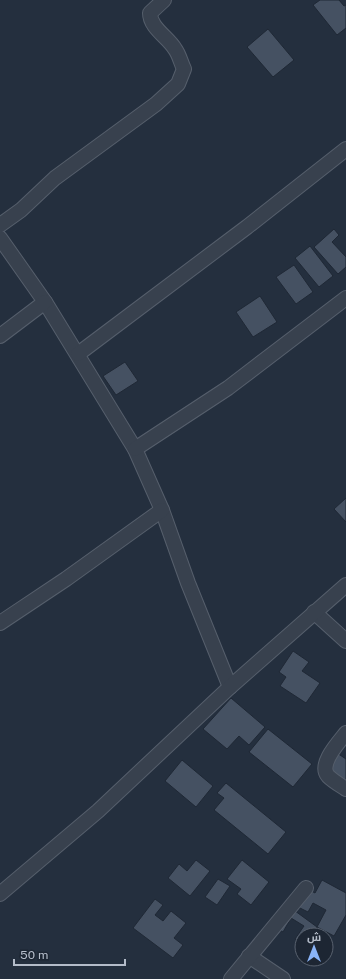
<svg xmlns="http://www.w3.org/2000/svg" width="346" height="979" font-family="'Public Sans',Cairo,sans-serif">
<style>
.building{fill:#455162;stroke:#1f2835}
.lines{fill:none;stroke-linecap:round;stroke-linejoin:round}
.street-casing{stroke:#565f6c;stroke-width:16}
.street{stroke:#38414e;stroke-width:14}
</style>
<rect width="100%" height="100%" fill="#242f3e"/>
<g class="building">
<path d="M320 0H339L344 6 346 5V28L337 35 313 5Z"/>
<path d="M268 29 294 60 273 77 247 47Z"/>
<path d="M334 229 339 235 332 242 346 257V267L338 274 314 247Z"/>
<path d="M310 246 333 276 319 287 295 258Z"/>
<path d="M294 265 313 292 296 304 276 277Z"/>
<path d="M260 296 277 322 253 337 236 312Z"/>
<path d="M125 362 138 381 116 395 103 376Z"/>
<path d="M346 498V522L334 509Z"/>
<path d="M293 651 309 662 302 671 320 683 306 703 280 686 286 677 279 672Z"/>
<path d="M231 698 265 727 249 745 239 736 227 749 203 729Z"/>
<path d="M268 729 312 764 293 787 249 752Z"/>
<path d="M337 753 346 759V783L325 769Z"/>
<path d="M182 760 213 786 196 807 165 781Z"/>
<path d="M226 783 286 832 268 854 214 810 224 798 217 793Z"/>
<path d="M196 860 210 871 190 896 168 878 179 864 187 871Z"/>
<path d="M242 860 269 882 251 905 237 894 241 889 227 879Z"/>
<path d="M218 879 230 886 217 905 205 897Z"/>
<path d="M322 880 346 893V915L334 936 317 927 326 910 313 903 308 912 296 906 306 888 315 893Z"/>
<path d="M155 899 163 905 155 915 163 921 171 911 186 923 174 938 183 945 173 958 133 928Z"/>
<path d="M291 908 317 927 313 935H302V943L295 939 304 926 291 918 283 932 278 929Z"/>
</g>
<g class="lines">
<g class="street-casing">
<g id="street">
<path d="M0 225 21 210 55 178 156 104 178 84 184 69C181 63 179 54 175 49 168 37 150 28 150 13L164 0"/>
<path d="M0 238 45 302 135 449 162 510 188 583 230 687"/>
<path d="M0 336 45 302"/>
<path d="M78 354 247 227 346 149"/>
<path d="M135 449 228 388 346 298"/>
<path d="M314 612 346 641"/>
<path d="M0 623 66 579 162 510"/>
<path d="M346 733C339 742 318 764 328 776 333 781 340 785 346 789"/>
<path d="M0 894 98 811 230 687 346 585"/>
<path d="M249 956 283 979"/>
<path d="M231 979 306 888"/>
</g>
</g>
<use href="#street" class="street"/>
</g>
<g transform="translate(314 947)"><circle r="19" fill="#1d2633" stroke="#59626f"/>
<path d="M0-3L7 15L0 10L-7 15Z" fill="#8ab4f8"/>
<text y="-6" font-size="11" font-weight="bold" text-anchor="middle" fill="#b4bcc9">ش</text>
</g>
<path d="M14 959v6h111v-6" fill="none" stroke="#b4bcc9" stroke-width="2"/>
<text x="20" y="959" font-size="12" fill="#b4bcc9" stroke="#1d2633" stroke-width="3" paint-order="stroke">50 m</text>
</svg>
